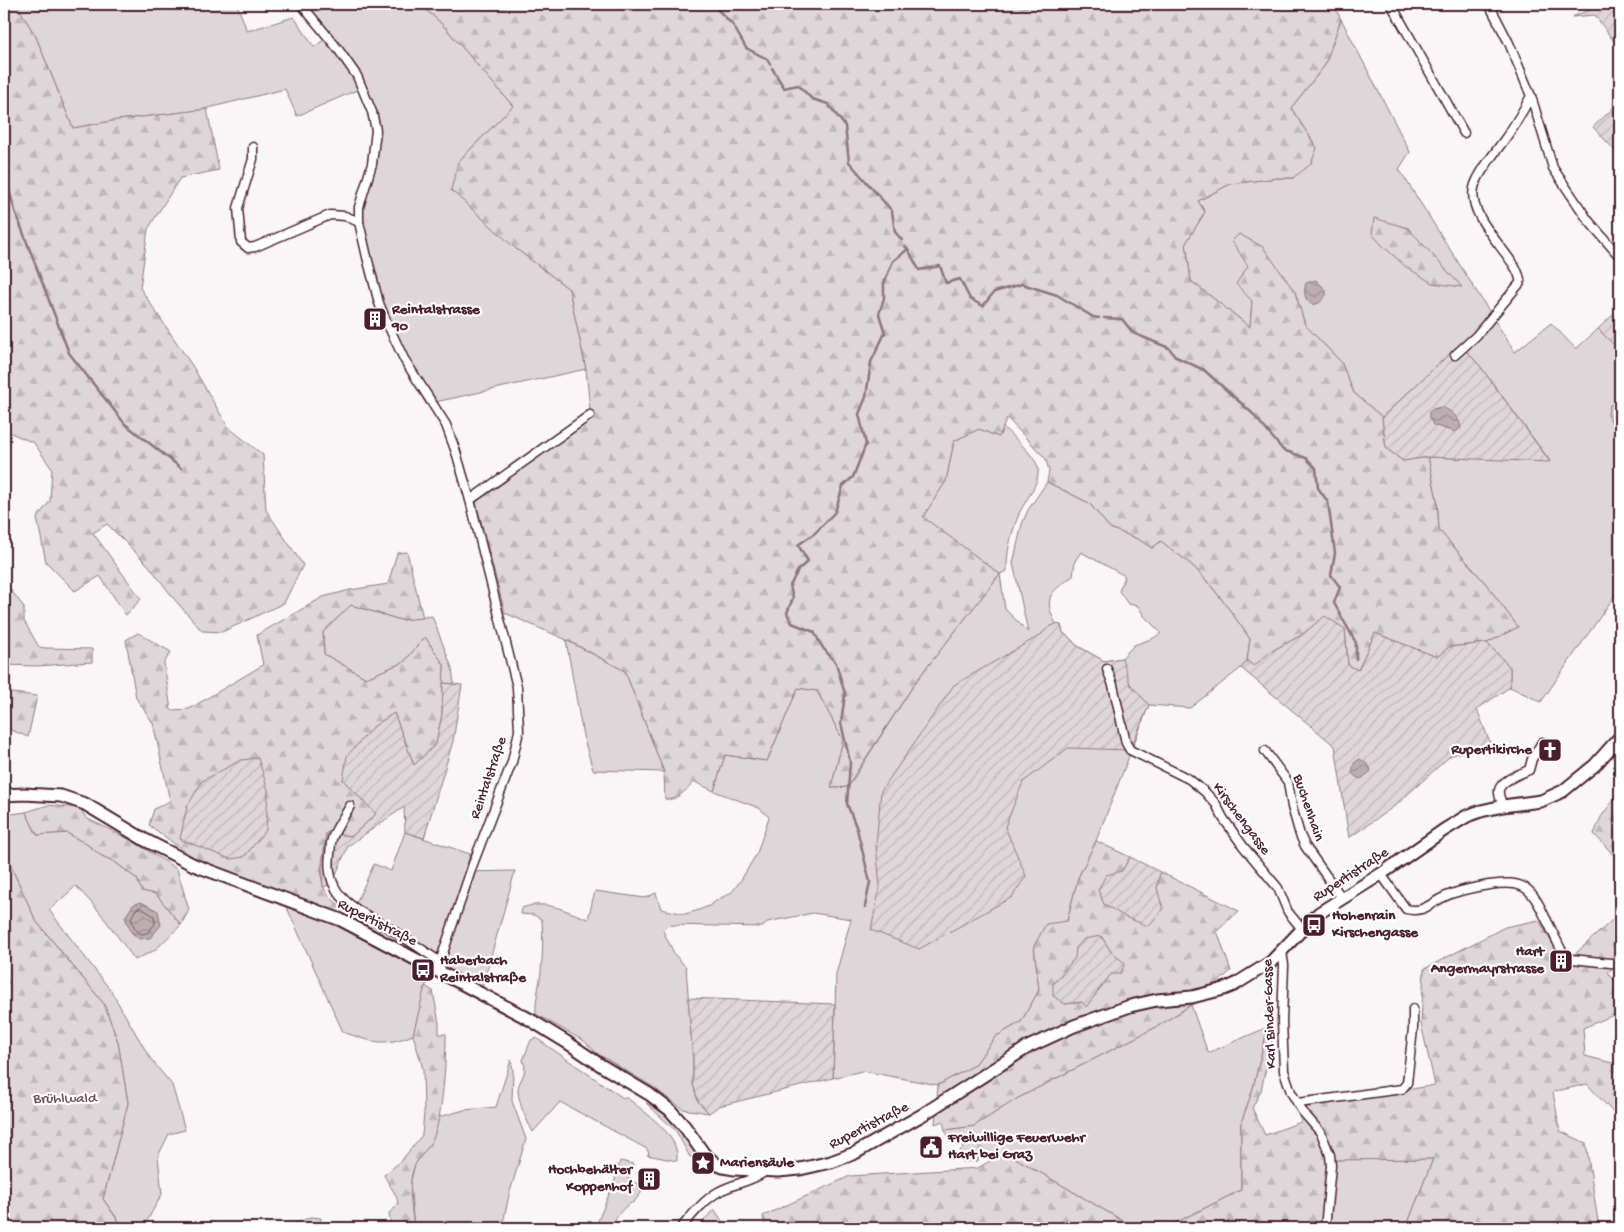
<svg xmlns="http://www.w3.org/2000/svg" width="1624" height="1232" font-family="'Gochi Hand',sans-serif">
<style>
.grass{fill:#ded6d9;stroke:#947a82;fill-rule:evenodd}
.forest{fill:url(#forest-firs);stroke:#947a82;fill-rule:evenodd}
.garden{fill:url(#garden-furrows);stroke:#947a82}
.water{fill:url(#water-waves);stroke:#8f747b}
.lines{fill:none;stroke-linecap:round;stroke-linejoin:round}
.shore{stroke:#785860;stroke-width:1}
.stream{stroke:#8f747b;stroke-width:2.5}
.street-casing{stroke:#4a1f2b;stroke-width:11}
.secondary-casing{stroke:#4a1f2b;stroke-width:15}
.street{stroke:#fff;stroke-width:8}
.secondary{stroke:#fff;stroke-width:11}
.labels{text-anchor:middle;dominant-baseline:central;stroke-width:4.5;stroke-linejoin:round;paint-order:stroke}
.poi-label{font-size:15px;font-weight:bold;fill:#4a1f2b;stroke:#fff;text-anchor:start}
.street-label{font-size:15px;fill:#4a1f2b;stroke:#fff}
.park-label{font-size:15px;fill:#6f4d56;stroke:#fff}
</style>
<defs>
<pattern id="forest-firs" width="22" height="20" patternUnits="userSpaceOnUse" patternTransform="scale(1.25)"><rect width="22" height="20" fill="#ded6d9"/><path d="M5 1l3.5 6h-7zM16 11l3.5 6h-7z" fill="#c0b7ba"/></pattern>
<pattern id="garden-furrows" width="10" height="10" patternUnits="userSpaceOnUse" patternTransform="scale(1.25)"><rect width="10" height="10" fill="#ded6d9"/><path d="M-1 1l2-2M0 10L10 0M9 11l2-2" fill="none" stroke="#c0b7ba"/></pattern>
<pattern id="water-waves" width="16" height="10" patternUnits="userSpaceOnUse" patternTransform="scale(1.25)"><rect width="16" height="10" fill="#bdadb0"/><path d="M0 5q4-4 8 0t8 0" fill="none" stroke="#9c8c8f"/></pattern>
</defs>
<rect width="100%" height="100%" fill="#f8f6f7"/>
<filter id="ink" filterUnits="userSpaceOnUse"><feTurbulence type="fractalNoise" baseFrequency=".02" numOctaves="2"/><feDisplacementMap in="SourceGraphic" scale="10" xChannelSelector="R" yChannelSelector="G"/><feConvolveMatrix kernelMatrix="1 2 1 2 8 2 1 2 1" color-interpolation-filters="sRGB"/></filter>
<g filter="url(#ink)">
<g class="grass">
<path d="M16 4H237L247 31 294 17 314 47 328 37 301 4H420L443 25 513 106 458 162 514 247 569 289 586 369 426 404 404 366 379 303 359 222 376 130 359 89 297 116 285 89 200 110 118 120 73 128 36 37Z"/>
<path d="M1341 19 1410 152 1399 169 1515 352 1551 323 1576 349 1598 329 1620 351V405H1610L1608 414 1620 442V588L1541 702 1510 687V667L1487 643 1518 627 1486 584 1439 530 1437 500 1428 457 1550 461 1480 366 1460 344 1382 417 1354 393 1341 362 1305 325 1295 292 1248 266 1252 301 1250 327 1191 281 1186 243 1205 212 1198 201 1230 184 1277 178H1293L1317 148 1291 108 1325 65Z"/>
<path d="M1003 427C1012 436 1036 456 1038 468 1040 484 1025 500 1019 514 1012 531 1006 552 1007 571L1000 574 1005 609 1028 632 1013 563 1022 524 1028 510 1047 482 1089 503 1110 528 1138 539 1152 548 1161 541C1172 550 1185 558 1195 568 1216 590 1233 614 1250 639L1247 661 1241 668 1190 708 1149 705 1096 841 1078 878 1067 921 1034 946 1039 990 1021 1022 995 1037 975 1065 938 1085 862 1071 833 1078 836 974 851 919 813 913 767 922 763 927 669 925 663 931 675 955 686 967 693 1060V1084L698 1101 709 1113 683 1109 650 1085 598 1054 584 1041 536 1014C535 999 540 985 541 971 543 954 543 937 542 920L534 915 521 914 522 908C546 899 565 911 588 919L595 891 645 898 656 893 661 909 685 914 696 911 709 906 719 899 732 892 741 880 757 853 769 817 759 808 714 791 725 755 767 761 798 688 817 691 843 740 831 788 848 787 917 680 1000 574 922 517 946 481 954 441 979 429 999 437ZM1081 552 1125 576 1119 591 1128 604 1138 606 1144 616 1161 633 1154 638 1134 645 1122 658 1104 661 1076 645 1070 638 1063 633 1061 625 1056 624C1042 597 1051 592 1073 576L1075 561Z"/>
<path d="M351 605 401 620 432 616 452 668 454 684 443 683 444 665 425 637 404 662 366 678 324 654 323 632Z"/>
<path d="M566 640 625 671 664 772 593 770 583 736Z"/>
<path d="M26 812 37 835 67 833 88 845 100 855 115 862 137 879 142 891 156 894 181 925 155 950 135 960 98 910 76 886 49 910 111 991 150 1058 172 1085 185 1130 169 1134 158 1156 162 1194 143 1228H124L103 1199 128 1103 118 1042 104 1004 36 921 7 858 4 856V815Z"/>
<path d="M405 832 470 854 465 872 515 871 482 988 432 962 413 1035C383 1047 372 1042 343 1032L279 890 331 909 379 932 378 926 352 912 374 864 391 871Z"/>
<path d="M1191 1005 1208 1053 1268 1027 1252 1092 1241 1123V1190L1165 1228H1135L1005 1152 992 1160 980 1146 978 1161 963 1162 960 1151 963 1148 961 1140 951 1141 945 1130 974 1126 1018 1098 1158 1026Z"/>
<path d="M536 1038 623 1098H627C642 1110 671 1130 676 1149 677 1152 677 1157 677 1161L647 1155 649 1154 647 1149 560 1102 533 1132C526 1119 519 1105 518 1090 518 1080 529 1074 523 1060L531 1040Z"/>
<path d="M511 1060 513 1070 512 1101 526 1139 509 1195 502 1228H414L410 1184 415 1164 432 1141 439 1117 464 1110 496 1107Z"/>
<path d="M646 1103C669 1113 685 1133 696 1155L690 1157 676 1131Z"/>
<path d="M1360 1159H1433L1406 1228H1329L1335 1160Z"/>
<path d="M620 1161 633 1164 628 1180 641 1185V1193L634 1202C622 1206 616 1218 611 1228H595L615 1180Z"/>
<path d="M714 1209 727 1228H697Z"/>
<path d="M311 1217 321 1218 320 1228H284Z"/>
</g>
<g class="forest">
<path d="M4 4H16L36 37 73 128 118 120 207 109 219 170 180 178 148 229 140 288 193 367 228 427 263 455 266 510 303 565 284 603 222 632 202 631 175 600 149 566 107 524 93 533 141 599 126 615 100 576 75 591 46 562 37 518 50 501 52 469 34 443 4 430Z"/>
<path d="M420 4H1333L1341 19 1325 65 1291 108 1317 148 1311 164 1293 178H1277L1230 184 1198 201 1205 212 1186 243 1191 281 1250 327 1252 301 1236 284 1248 266 1232 241 1239 234 1263 247 1295 292 1305 325 1341 362 1354 393 1382 417 1386 448 1403 461 1428 457 1437 500 1439 530 1486 584 1518 627 1487 643 1449 647 1437 657 1375 633 1358 670 1348 665 1345 629 1325 617 1300 636 1270 652 1254 667 1247 661 1250 639C1233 614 1216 590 1195 568 1185 558 1172 551 1161 541L1152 548 1138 539 1110 528 1089 503 1047 482 1049 471 1046 459 1007 418 999 437 979 429 954 441 946 481 923 517 1000 574 917 680 854 776 848 787 831 788 843 740 817 691 798 688 767 761 725 755 714 791 695 782C686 789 677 802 665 799L664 772 625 671 569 641 505 613 476 502 591 420 586 369 569 289 514 247 451 190 458 162 513 106 443 25Z"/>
<path d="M1374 218 1408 228 1462 287 1432 283 1405 266 1382 245 1372 234Z"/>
<path d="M407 552 423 618 401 620 351 605 323 632 324 654 366 678 404 662 425 637 444 665 442 714 436 744 414 765 394 713 373 727 343 780 376 814 352 836 327 833C325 846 318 875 324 888 331 905 361 917 378 926L380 932 330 909 222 870 194 858 149 825 154 809 170 801 153 723 136 698 126 640 138 633 171 652 164 663 171 710 189 709 263 665 257 635 323 597 350 590 388 584 397 553Z"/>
<path d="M10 589 24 607V621L39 647 45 648 92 649V662L37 666 4 665V594Z"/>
<path d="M4 692 37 696 28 737 4 727Z"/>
<path d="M1620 791V862L1594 834 1601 817Z"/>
<path d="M48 805 80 808 86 818 131 840 177 869 189 910 181 925 156 894 142 891 137 879 115 862 100 855 88 845 67 833 37 835 26 812Z"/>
<path d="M1096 841 1130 857 1122 871 1157 888 1160 872 1239 911 1217 931 1231 971 1191 1005 1158 1026 1018 1098 974 1126 945 1130 943 1121 935 1124 938 1085 975 1065 995 1037 1021 1022 1039 990 1034 946 1046 924 1067 921 1078 878ZM1101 936 1112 953 1082 1002 1065 1004 1053 984 1075 958Z"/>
<path d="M4 856 7 858 36 921 104 1004 118 1042 128 1103 103 1199 123 1228H4Z"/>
<path d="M1620 913V962L1608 972 1620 989V1014H1616L1583 1028 1585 1056 1620 1065V1120L1587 1084 1553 1092 1560 1131 1586 1143 1599 1228H1406L1433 1159 1335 1160 1329 1228H1165L1241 1190V1123L1252 1092 1268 1027 1274 1030 1261 1091 1252 1108 1265 1135 1301 1122 1297 1109 1435 1085 1421 1024 1424 969 1505 927 1539 920 1564 964Z"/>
<path d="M425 986 433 991 439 1023V1034H446C446 1060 443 1118 432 1141 428 1149 420 1155 416 1163 406 1182 412 1208 414 1228H391L389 1213 398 1205C398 1194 389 1186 384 1175L401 1161 422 1135 424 1113 423 1069 413 1035Z"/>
<path d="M1005 1152 1135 1228H765L763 1216 850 1176 978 1168Z"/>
</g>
<g class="garden">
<path d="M1603 4H1620V43L1617 46 1595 15 1572 17Z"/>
<path d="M1620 102V156L1593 127Z"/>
<path d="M1620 308V351L1598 329Z"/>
<path d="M1460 344 1480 366 1550 462 1428 457 1403 461 1386 448 1382 417Z"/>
<path d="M1610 405H1620V442L1608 414Z"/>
<path d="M1325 616 1345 629 1348 665 1358 670 1375 633 1437 657 1449 647 1487 643 1510 667V687L1477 709 1490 743 1450 756 1396 805 1349 838 1335 746 1241 668 1247 661 1254 666 1270 652 1300 636Z"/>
<path d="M1056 624 1061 625 1063 633 1070 638 1076 645 1104 661 1122 658 1130 684 1149 705 1130 750 1068 748 1023 782 1005 827 1026 876 1012 897 919 949 871 930 880 886 876 845 881 791 954 685 1039 636 1049 627Z"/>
<path d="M443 683 462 685 453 741 424 838 405 832 404 807 348 846 332 884 323 887 322 866 326 833 352 836 376 814 343 780 347 756 373 727 394 713 414 765 436 744 442 714Z"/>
<path d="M258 758 268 790 266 830 244 857 230 859 180 839 187 807 202 781 241 760Z"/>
<path d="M1130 857 1160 872 1157 888 1163 910 1148 926 1125 917 1104 904 1098 890 1106 875 1122 871Z"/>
<path d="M1101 936 1112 953 1125 963 1120 974H1111L1086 1007 1082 1002 1065 1004 1053 996V984L1075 958 1076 948 1084 939Z"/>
<path d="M688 998 835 1004 833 1078 719 1106 709 1113 698 1101 693 1084V1060Z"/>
</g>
<g class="water">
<path d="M1316 280 1326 290V295C1315 314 1300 301 1306 283Z"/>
<path d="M1441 407C1451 410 1460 418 1461 428L1455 432 1433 425 1429 417V412L1433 409Z"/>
<path d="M1360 759C1365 762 1370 765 1371 771L1361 779 1356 777 1352 773 1354 763Z"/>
<path d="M141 902 158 911 161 925 150 938 139 939 131 932 125 917 133 905Z"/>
</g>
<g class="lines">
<path class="shore" d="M141 908 154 916 155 924 147 933 141 934 135 929 131 918 136 909Z"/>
<g class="stream">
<path d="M712 4 733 25 746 48 767 59 770 64"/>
<path d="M772 68 784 88 798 85 812 99 828 104 845 126 849 162 892 211 895 232 902 240"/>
<path d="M4 172 15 211 69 353 125 424 181 468"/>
<path d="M908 249 919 270 940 266 946 283 960 279 970 299 983 306 994 292 1022 284 1057 295 1093 317 1099 318"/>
<path d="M1104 318 1122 319 1133 333 1169 348 1176 357 1204 370 1252 413 1283 450 1306 458 1316 468 1318 488 1328 502 1335 553 1331 575 1340 587 1334 603 1356 643V659"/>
<path d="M865 907 870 882 857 829 847 804 850 762 841 723 845 694 836 663 823 648 814 632 792 623 787 613 793 598 790 586 798 570 808 561 798 545 815 533 835 512 843 486 853 477 866 444 859 414 866 397 871 362 885 333 879 314 884 298V283L893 261 908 249 905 246"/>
</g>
<g class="street-casing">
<g id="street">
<path d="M301 4 338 49 357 76 372 112 376 130 372 164 359 207V222L367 257 379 303 387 323 404 359 446 425 456 452 470 500 517 687 519 731 512 762 473 864 440 962 441 973"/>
<path d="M1391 4 1464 133"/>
<path d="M1489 4 1509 43 1531 96 1553 168 1588 220 1620 257"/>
<path d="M253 147V159L238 208 241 242 248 248 255 247 330 215 345 216 359 222"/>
<path d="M1455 355 1476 336 1520 283C1523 262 1466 221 1474 188 1477 173 1500 147 1509 133 1517 121 1524 109 1531 96"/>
<path d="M470 500 590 415"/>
<path d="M1107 669 1113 685 1126 743 1130 750 1189 779 1205 792 1216 804 1223 818 1243 846 1278 888 1288 912 1302 929"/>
<path d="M1265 751 1288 782 1292 807 1300 835 1305 846 1342 898"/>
<path d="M350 806C345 816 335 828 332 839 330 844 331 849 330 854 324 900 360 910 392 930 409 940 424 951 440 962"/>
<path d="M1503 806C1501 801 1498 795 1499 790 1501 780 1520 774 1529 770L1532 759 1542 742"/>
<path d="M1381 874 1406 909C1424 913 1429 904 1444 897 1458 890 1473 888 1489 885 1523 880 1531 886 1545 917 1551 928 1556 940 1562 951L1567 957 1572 959 1620 964"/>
<path d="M1282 951 1284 965 1282 1021 1284 1071 1291 1092 1302 1111 1321 1133 1330 1155 1331 1166 1325 1228"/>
<path d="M1298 1103 1402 1089 1407 1083 1413 1029V1009"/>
<path d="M681 1228C692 1215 703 1201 718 1192 734 1183 751 1182 766 1171"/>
</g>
</g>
<g class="secondary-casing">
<path id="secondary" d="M4 795 24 794 61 796 85 804 145 840 194 865 341 920 529 1019 568 1043 602 1066 649 1094 670 1110 685 1127 704 1154 716 1164 723 1167 735 1169 778 1171 800 1169 831 1162 855 1153 922 1115 1028 1047 1074 1026 1130 1006 1157 1000 1192 997 1224 989 1234 985 1271 962 1310 921 1319 913 1381 874 1444 830 1467 816 1481 811 1503 806 1541 801 1563 791 1595 765 1620 737"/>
</g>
<use href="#street" class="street"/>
<use href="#secondary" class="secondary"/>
</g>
</g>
<defs>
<g id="building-square" transform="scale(1.25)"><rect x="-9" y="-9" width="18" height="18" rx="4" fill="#4a1f2b" stroke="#fff"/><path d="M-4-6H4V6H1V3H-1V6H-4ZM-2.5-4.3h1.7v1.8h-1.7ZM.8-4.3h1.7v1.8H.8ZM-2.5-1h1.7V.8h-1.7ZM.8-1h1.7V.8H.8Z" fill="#fff"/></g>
<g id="church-square" transform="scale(1.25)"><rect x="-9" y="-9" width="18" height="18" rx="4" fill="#4a1f2b" stroke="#fff"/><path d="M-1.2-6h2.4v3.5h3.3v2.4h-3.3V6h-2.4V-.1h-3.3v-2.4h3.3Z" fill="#fff"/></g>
<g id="bus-square" transform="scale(1.25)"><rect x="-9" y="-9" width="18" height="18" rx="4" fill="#4a1f2b" stroke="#fff"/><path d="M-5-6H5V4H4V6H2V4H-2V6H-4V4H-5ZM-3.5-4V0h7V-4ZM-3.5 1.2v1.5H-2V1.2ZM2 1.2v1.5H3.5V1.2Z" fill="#fff"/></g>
<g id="civic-square" transform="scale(1.25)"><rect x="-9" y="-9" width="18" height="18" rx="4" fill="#4a1f2b" stroke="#fff"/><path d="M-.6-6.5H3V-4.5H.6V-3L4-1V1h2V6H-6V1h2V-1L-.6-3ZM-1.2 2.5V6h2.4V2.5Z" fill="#fff"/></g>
<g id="sight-square" transform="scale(1.25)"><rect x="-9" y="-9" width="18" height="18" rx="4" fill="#4a1f2b" stroke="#fff"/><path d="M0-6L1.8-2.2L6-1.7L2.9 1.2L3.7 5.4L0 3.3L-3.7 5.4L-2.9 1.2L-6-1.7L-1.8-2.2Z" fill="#fff"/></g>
</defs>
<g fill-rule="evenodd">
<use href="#building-square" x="375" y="319"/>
<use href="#church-square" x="1550" y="750"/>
<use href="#bus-square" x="1314" y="925"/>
<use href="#building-square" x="1561" y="961"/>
<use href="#bus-square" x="423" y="970"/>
<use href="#civic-square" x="931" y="1147"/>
<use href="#sight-square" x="703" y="1163"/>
<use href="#building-square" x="649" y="1179"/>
</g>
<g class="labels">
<g class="poi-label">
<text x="392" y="310">Reintalstrasse<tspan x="392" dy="17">90</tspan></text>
<text x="1532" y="750" text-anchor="end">Rupertikirche</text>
<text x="1332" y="916">Hohenrain<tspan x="1332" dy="17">Kirschengasse</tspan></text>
<text x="1544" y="952" text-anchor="end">Hart<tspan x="1544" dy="17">Angermayrstrasse</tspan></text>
<text x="440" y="961">Haberbach<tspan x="440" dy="17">Reintalstraße</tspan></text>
<text x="948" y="1138">Freiwillige Feuerwehr<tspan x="948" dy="17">Hart bei Graz</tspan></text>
<text x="720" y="1163">Mariensäule</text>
<text x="632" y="1170" text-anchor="end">Hochbehälter<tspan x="632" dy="17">Koppenhof</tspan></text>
</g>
<g class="street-label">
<text transform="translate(489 778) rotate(-71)">Reintalstraße</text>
<text transform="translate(1308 808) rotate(71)">Buchenhain</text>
<text transform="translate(1241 819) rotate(53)">Kirschengasse</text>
<text transform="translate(1351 875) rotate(-33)">Rupertistraße</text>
<text transform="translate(377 923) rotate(27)">Rupertistraße</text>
<text transform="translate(1270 1014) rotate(-92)">Karl Binder-Gasse</text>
<text transform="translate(869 1126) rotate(-27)">Rupertistraße</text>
</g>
<g class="park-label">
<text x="65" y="1099">Brühlwald</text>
</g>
</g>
<rect width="1624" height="1232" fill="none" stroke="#fff" stroke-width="20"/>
<rect x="10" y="10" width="1604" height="1212" fill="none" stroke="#4a1f2b" stroke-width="2" filter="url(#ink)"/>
</svg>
